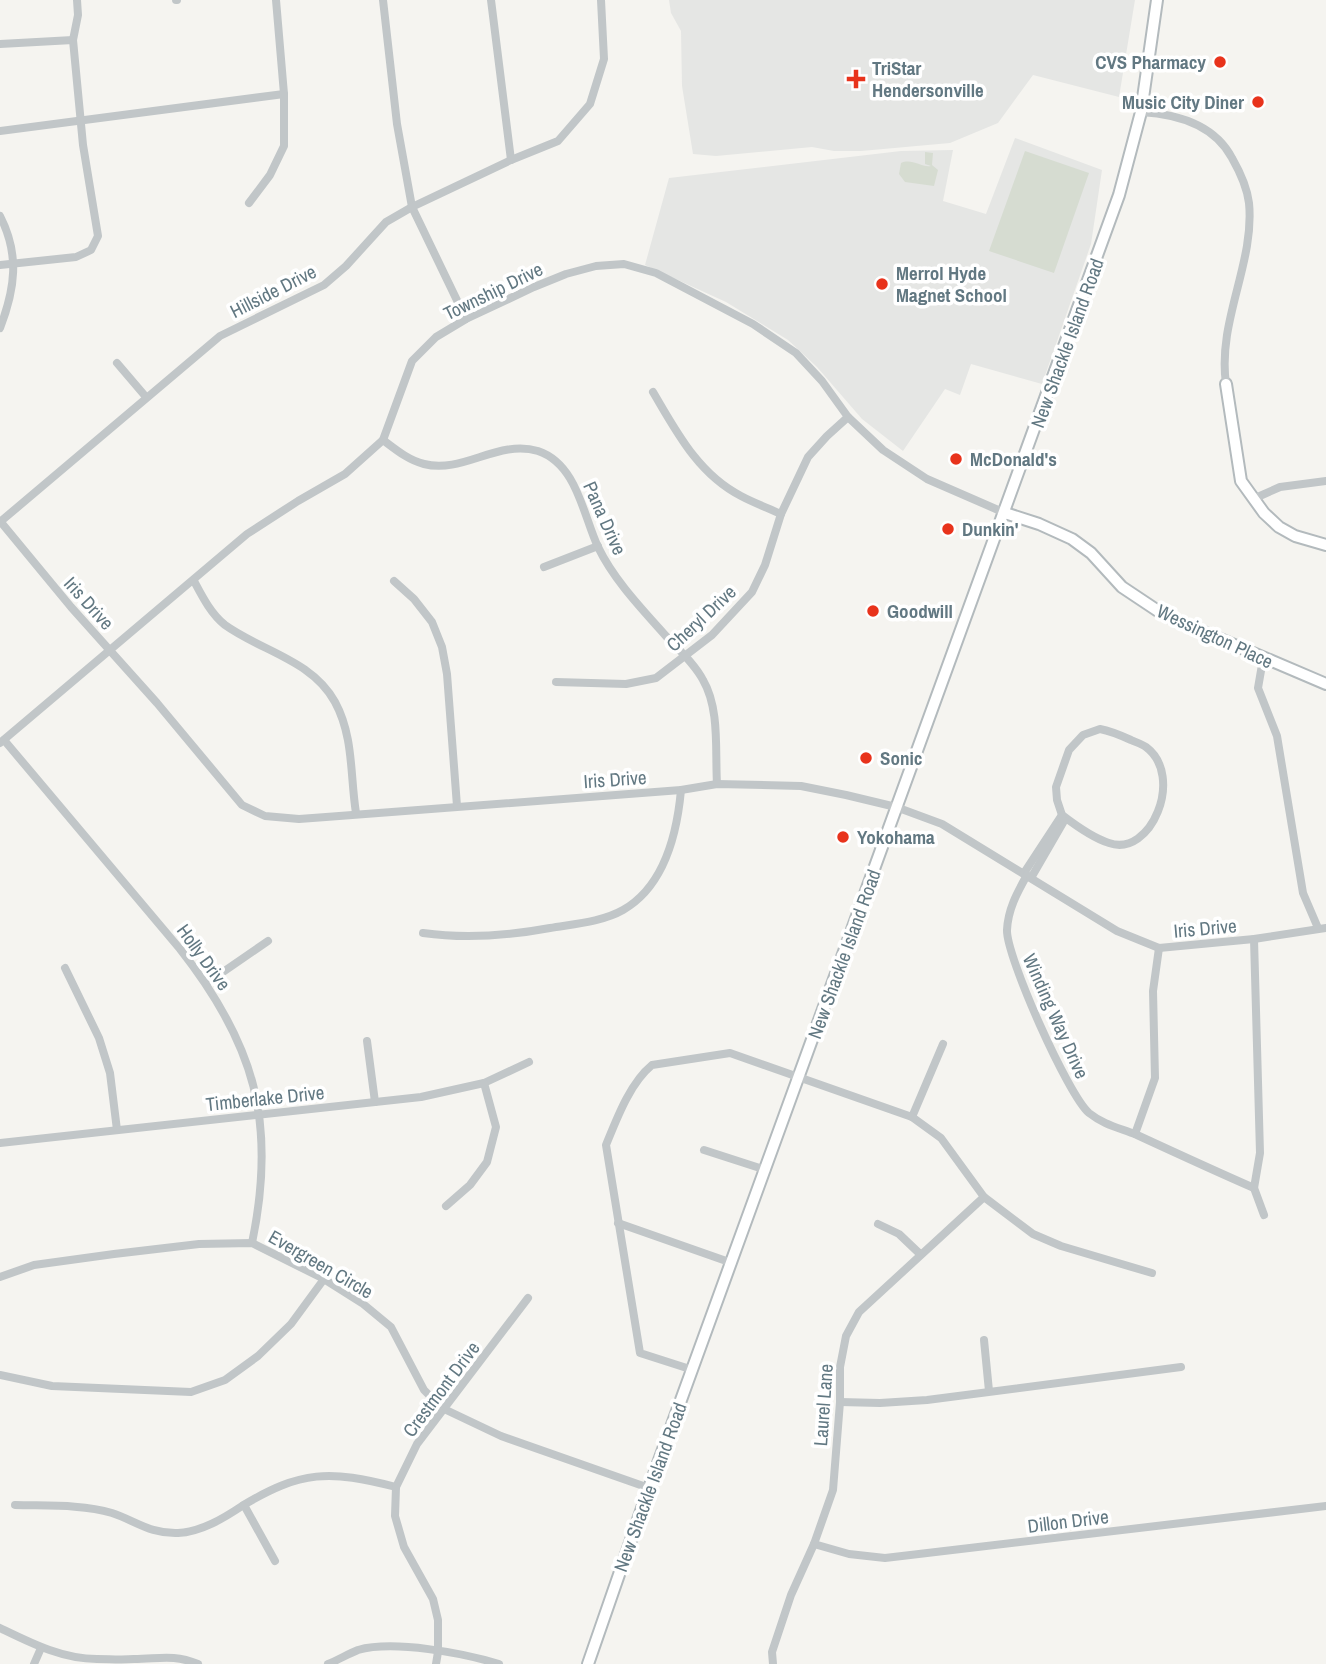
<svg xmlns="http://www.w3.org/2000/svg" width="1326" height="1664" font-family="'Archivo Narrow',sans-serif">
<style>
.built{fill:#e5e6e4}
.green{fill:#d6dcd1}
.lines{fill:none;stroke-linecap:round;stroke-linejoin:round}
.secondary-casing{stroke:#b3babd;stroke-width:14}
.street{stroke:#c1c6c8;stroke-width:8}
.secondary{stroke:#fff;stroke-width:10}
.poi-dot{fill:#e8331c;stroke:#fff;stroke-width:2.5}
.labels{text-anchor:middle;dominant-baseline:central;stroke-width:7;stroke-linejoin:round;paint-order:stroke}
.poi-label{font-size:19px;font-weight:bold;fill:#627882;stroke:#fff;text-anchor:start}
.street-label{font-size:19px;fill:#627882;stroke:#fff}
</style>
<rect width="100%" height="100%" fill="#f5f4f0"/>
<g class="built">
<path d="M669 0H1135L1119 97 1033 75 998 123 950 143 861 151H834L812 147 716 156 693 154 682 86 681 31 671 13Z"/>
<path d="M1015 138 1102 170 1091 244 1042 384 971 364 960 395 945 389 903 451 862 419 817 367 788 340 726 302 645 265 669 178 901 151 953 150 943 201 986 214Z"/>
</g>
<g class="green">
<path d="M1025 151 1089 173 1054 273 989 251Z"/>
<path d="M925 152 933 153 932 165 938 170 934 186 905 182 899 174 901 163C912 158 922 168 931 166L925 164Z"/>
</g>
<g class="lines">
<g class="secondary-casing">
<g id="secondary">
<path d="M1226 384 1241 481 1264 513 1279 527 1295 536 1326 545"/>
<path d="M1005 513 1039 524 1072 539 1091 553 1122 587 1164 615 1326 684"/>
<path d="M588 1664 649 1488 1119 195 1141 112 1157 0"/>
</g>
</g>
<g class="street">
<path d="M176 0H177"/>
<path d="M383 0 397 124 412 207 466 319"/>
<path d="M491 0 511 160"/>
<path d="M0 44 73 40"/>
<path d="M1141 112C1177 114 1214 124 1232 158 1240 172 1247 187 1249 203 1255 263 1217 321 1226 384"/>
<path d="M0 131 284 94"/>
<path d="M249 203 270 175 284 146V94L276 0"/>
<path d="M0 216C20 255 15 289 0 328"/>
<path d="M0 265 76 257 91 250 98 236 83 145 73 40 78 15 77 0"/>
<path d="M117 363 146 397"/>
<path d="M653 392C676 431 698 474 741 496 754 503 768 508 781 514"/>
<path d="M383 440C395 449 408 460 424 464 463 474 498 439 538 451 577 464 583 515 598 547 614 580 641 608 665 635 678 649 694 663 703 680 720 709 715 751 717 784"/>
<path d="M1253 499 1280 487 1326 481"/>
<path d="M0 521 71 607 157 703 242 805 265 816 299 819 326 817 681 790 717 784 801 786 846 795 896 807 942 824 1117 931 1159 948 1254 939 1326 928"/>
<path d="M0 522 220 336 324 285 346 266 386 222 412 207 511 160 558 141 590 104 604 59 601 0"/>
<path d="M544 567 598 546"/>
<path d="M194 581C202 596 211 614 225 625 261 651 312 660 335 702 354 737 350 776 356 813"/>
<path d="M394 581 414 599 432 622 442 647 447 674 457 806"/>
<path d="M1263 659 1258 688 1277 736 1303 893 1318 928"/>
<path d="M556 682 626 684 656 678 712 635 752 592 765 565 781 514 808 457 827 436 848 417"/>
<path d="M1100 729C1111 731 1120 735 1131 740 1135 742 1142 744 1146 747 1185 776 1151 858 1109 843 1093 838 1075 825 1062 815L1057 800 1056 787 1069 750 1083 735Z"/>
<path d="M4 740 180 949C255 1044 277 1123 252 1243"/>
<path d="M0 743 247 534 298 501 345 474 383 440 412 361 436 337 466 319 534 287 566 274 596 266 624 264 656 273 753 324 796 353 822 381 848 417 883 450 927 479 1005 513"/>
<path d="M1024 873 1062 815"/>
<path d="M1027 875C1017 893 1008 909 1007 930 1006 956 1068 1095 1089 1113 1104 1125 1120 1128 1137 1135 1176 1153 1215 1171 1254 1188"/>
<path d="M1031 878 1064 821"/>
<path d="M423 933C466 939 507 936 550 928 573 924 602 922 623 910 665 886 677 834 681 790"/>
<path d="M1254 939 1260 1153 1254 1188 1264 1215"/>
<path d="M65 968 99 1038 110 1073 117 1130"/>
<path d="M207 983 268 941"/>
<path d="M367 1041 375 1102"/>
<path d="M912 1117 943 1044"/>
<path d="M1135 1134 1155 1078 1153 991 1159 948"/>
<path d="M0 1143 421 1097 484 1083 529 1062"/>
<path d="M704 1150 766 1170"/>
<path d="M446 1206 470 1185 487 1162 496 1127 484 1083"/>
<path d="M618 1223 732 1263"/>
<path d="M878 1224 899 1234 920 1254"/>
<path d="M0 1277 34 1265 114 1254 199 1244 252 1243 324 1279 362 1303 391 1327 424 1390 442 1408 501 1436 649 1488"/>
<path d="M984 1340 989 1391"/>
<path d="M693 1370 640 1353 606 1145C617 1118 630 1083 652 1065L730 1053 912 1117 941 1138 984 1197 1033 1234 1061 1246 1152 1273"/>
<path d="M0 1375 52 1386 191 1392 225 1380 258 1356 291 1324 324 1279"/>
<path d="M840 1402 880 1403 927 1400 1181 1367"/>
<path d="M15 1505C46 1506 82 1504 112 1513 136 1521 150 1534 178 1533 201 1532 224 1518 242 1506 301 1470 330 1470 396 1487"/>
<path d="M244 1505 275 1561"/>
<path d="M814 1544 849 1554 885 1558 1326 1506"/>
<path d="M0 1628C31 1643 62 1659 97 1659 109 1659 122 1660 134 1659 159 1659 173 1654 198 1664"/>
<path d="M34 1664 41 1648"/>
<path d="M328 1664C338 1660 348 1654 358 1650 394 1640 463 1653 499 1664"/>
<path d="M436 1664 438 1652V1620L433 1599 404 1547 395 1516 396 1487 417 1444 528 1298"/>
<path d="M773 1664 772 1652 791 1595 814 1544 833 1490 840 1402V1367L846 1336 859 1312 984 1197"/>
</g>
<use href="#secondary" class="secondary"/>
</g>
<g class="poi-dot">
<circle cx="1220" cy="62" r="7"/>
<path d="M852.5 68.5h7v7h7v7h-7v7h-7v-7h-7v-7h7z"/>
<circle cx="1258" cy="102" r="7"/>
<circle cx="882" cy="284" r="7"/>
<circle cx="956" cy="459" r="7"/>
<circle cx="948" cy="529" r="7"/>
<circle cx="873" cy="611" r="7"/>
<circle cx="866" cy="758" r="7"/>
<circle cx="843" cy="837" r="7"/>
</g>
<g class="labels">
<g class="poi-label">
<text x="1206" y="62" text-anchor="end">CVS Pharmacy</text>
<text x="872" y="68">TriStar<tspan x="872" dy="22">Hendersonville</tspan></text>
<text x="1244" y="102" text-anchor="end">Music City Diner</text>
<text x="896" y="273">Merrol Hyde<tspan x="896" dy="22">Magnet School</tspan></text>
<text x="970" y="459">McDonald's</text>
<text x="962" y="529">Dunkin'</text>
<text x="887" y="611">Goodwill</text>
<text x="880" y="758">Sonic</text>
<text x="857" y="837">Yokohama</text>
</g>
<g class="street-label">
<text transform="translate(273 291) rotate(-27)">Hillside Drive</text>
<text transform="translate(493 291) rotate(-26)">Township Drive</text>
<text transform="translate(1067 343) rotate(-70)">New Shackle Island Road</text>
<text transform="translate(605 518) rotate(66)">Pana Drive</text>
<text transform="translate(89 603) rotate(48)">Iris Drive</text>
<text transform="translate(701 618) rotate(-43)">Cheryl Drive</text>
<text transform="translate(1215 636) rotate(25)">Wessington Place</text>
<text transform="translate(615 779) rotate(-4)">Iris Drive</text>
<text transform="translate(1205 928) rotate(-5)">Iris Drive</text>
<text transform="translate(844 954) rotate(-70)">New Shackle Island Road</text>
<text transform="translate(204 957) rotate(54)">Holly Drive</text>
<text transform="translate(1056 1016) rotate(66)">Winding Way Drive</text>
<text transform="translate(265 1098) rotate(-6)">Timberlake Drive</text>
<text transform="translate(321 1264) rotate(30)">Evergreen Circle</text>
<text transform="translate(441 1389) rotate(-53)">Crestmont Drive</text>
<text transform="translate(823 1405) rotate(-86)">Laurel Lane</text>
<text transform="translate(650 1487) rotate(-70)">New Shackle Island Road</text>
<text transform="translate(1068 1521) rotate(-7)">Dillon Drive</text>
</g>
</g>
</svg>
